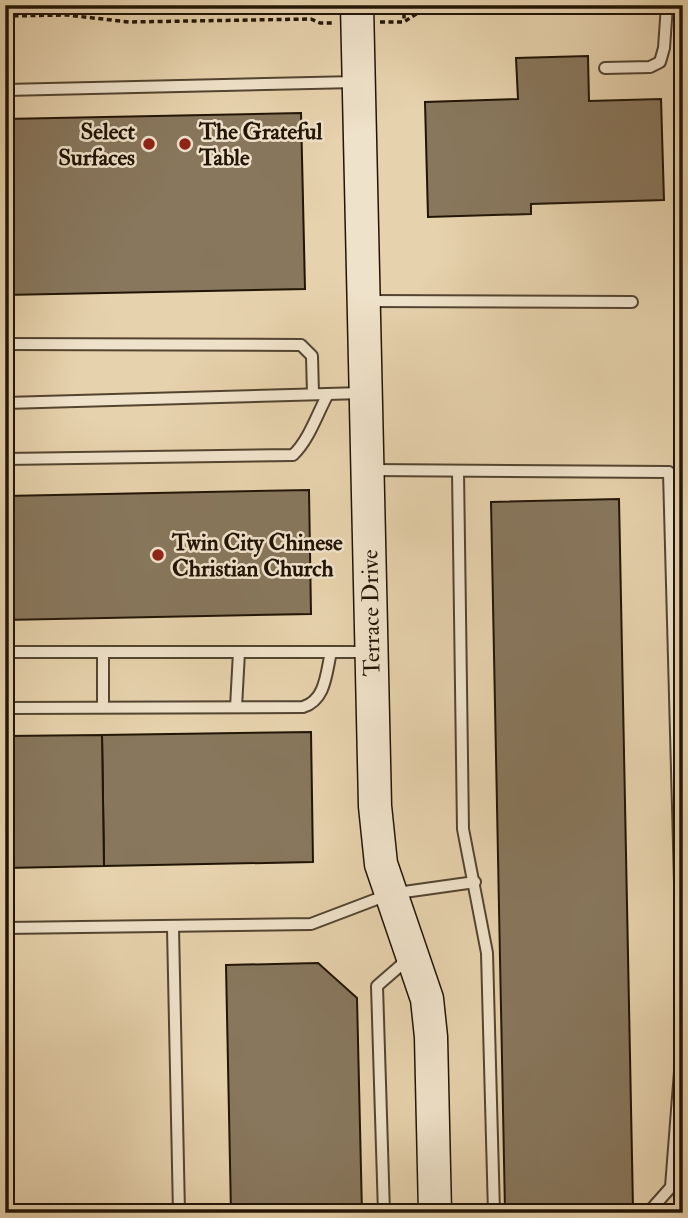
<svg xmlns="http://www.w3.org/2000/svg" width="688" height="1218" font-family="'IM FELL Double Pica',serif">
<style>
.building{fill:#88775d;stroke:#221506;stroke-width:2}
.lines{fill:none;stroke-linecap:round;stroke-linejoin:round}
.lane-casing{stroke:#534430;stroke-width:14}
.secondary-casing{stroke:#221506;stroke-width:35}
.path{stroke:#221506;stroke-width:3.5;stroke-dasharray:5 3.5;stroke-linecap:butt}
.lane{stroke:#efe2ca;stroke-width:10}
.secondary{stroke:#efe2ca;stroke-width:32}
.poi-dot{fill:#8f2418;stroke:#efe2ca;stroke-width:2.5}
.labels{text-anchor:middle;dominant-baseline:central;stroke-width:5;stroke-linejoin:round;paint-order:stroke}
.poi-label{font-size:23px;font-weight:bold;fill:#221506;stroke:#efe2ca;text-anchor:start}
.street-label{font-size:23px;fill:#221506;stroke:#efe2ca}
</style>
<rect width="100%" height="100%" fill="#e6d2ad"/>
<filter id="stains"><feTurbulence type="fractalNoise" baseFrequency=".00286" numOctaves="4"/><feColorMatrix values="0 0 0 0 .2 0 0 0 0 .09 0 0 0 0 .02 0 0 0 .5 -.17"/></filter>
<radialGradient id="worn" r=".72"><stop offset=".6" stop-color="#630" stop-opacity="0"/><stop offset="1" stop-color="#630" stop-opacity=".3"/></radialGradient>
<g class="building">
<path d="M588 56 589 101 661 99 664 200 531 204V214L428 217 425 102 518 99 516 58Z"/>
<path d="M301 113 305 289 5 295V119Z"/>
<path d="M309 490 311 614 5 620V496Z"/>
<path d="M619 499 633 1208 505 1211 491 502Z"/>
<path d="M311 732 313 862 104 866 102 735Z"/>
<path d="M102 735 104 866 5 868V736Z"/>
<path d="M318 963 357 998 362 1213H231L226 965Z"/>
</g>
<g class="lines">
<g class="lane-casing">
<g id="lane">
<path d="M605 68 650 67 660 62 664 48 667 5"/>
<path d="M5 90 356 82"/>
<path d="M367 301 632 302"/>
<path d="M5 344 301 345 312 356 313 394"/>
<path d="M5 403 363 393"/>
<path d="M5 459 293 455C309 440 317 414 328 394"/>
<path d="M370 470 669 472 683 994"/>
<path d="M458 471 463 829 487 953 494 1213"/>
<path d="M5 652H370"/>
<path d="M103 707V652"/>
<path d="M236 707 239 652"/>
<path d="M5 708 303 707C326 700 326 673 331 652"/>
<path d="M5 928 311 924 390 894 475 882"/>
<path d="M173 928 179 1213"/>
<path d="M384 1213 377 986 408 959"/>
<path d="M648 1213 671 1187 683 1033"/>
</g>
</g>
<g class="secondary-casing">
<path id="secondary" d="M357 5 375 806 381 864 427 999 431 1037 435 1213"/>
</g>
<g class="path">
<path d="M404 5V21"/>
<path d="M5 16 67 15 129 22 311 19 320 23H334"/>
<path d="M380 22H404L422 10 611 5"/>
</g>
<use href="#lane" class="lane"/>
<use href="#secondary" class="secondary"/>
</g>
<g class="poi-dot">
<circle cx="149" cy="144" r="7"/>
<circle cx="185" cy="144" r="7"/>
<circle cx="158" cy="555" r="7"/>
</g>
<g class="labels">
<g class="poi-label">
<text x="135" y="131" text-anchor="end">Select<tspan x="135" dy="26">Surfaces</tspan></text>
<text x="199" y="131">The Grateful<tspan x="199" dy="26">Table</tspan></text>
<text x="172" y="542">Twin City Chinese<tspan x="172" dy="26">Christian Church</tspan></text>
</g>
<g class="street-label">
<text transform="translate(371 613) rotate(-91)">Terrace Drive</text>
</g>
</g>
<rect width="688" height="1218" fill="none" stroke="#e6d2ad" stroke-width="28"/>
<rect x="7" y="7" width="674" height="1204" fill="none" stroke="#221506" stroke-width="3.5"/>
<rect x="14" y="14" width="660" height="1190" fill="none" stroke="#221506" stroke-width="2"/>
<rect width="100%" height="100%" filter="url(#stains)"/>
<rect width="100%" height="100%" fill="url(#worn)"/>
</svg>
